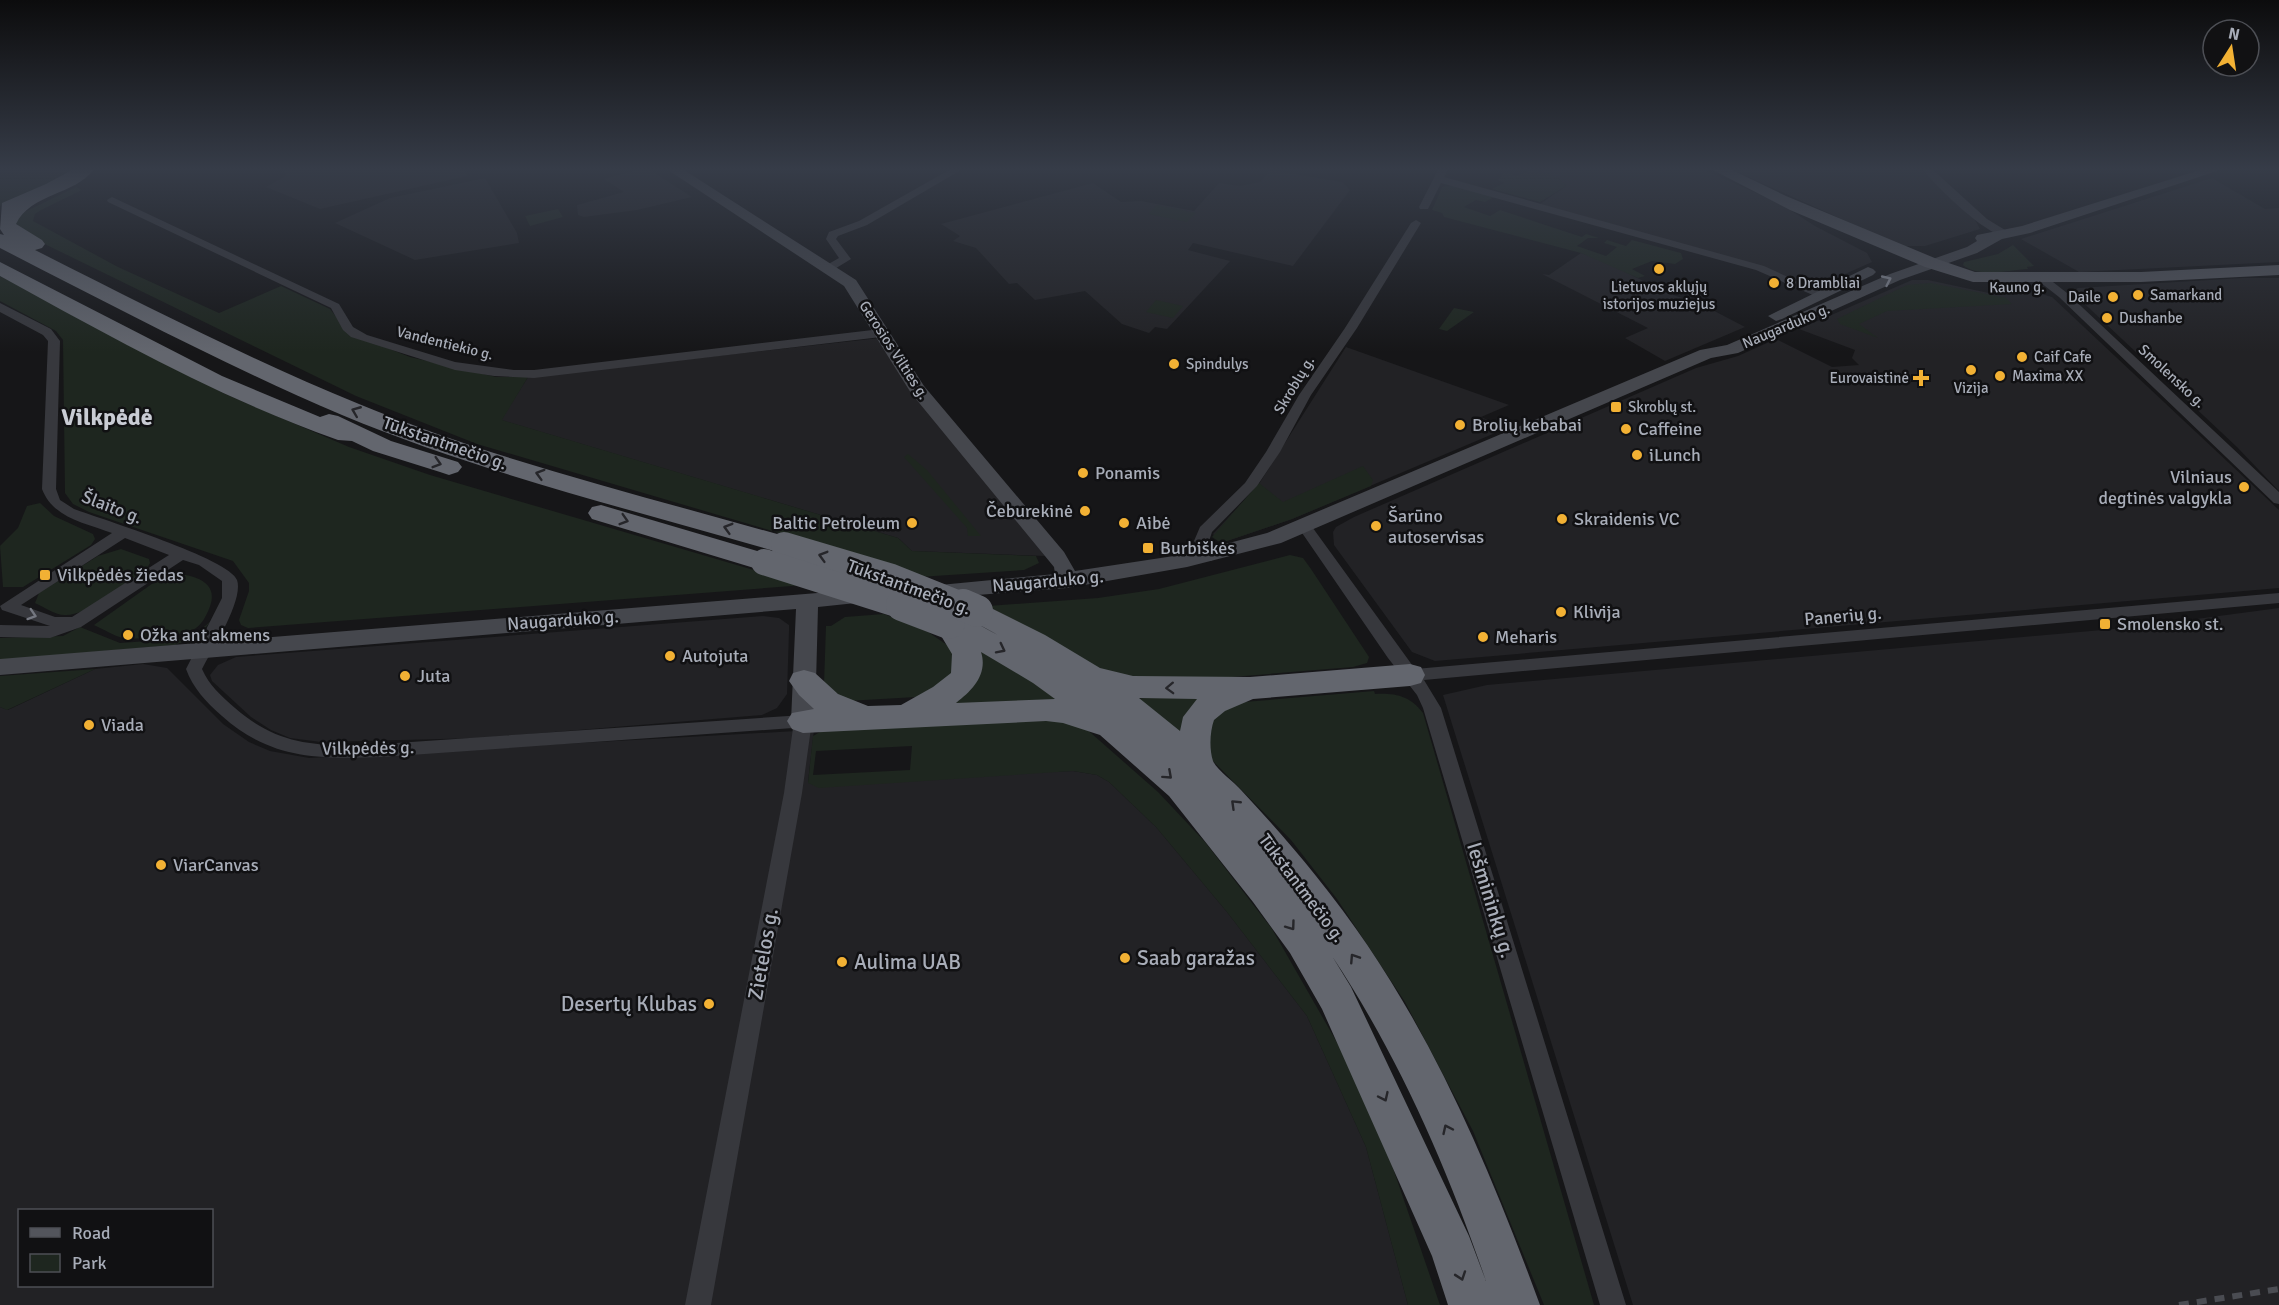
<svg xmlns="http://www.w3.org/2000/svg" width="2279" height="1305" font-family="Signika,sans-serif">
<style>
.built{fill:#222225;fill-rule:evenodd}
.green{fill:#1e261f;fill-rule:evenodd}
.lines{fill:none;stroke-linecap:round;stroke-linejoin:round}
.street{fill:#37383d;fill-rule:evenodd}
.secondary{fill:#45474d;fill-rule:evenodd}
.primary{fill:#53555c;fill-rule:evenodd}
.highway{fill:#63666e;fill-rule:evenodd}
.rail{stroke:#4a4c52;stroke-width:6;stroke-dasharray:10 8;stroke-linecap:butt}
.highway-bridge-far1{stroke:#63666e;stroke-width:26}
.highway-bridge{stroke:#63666e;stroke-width:32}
.oneway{stroke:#858993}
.oneway2{stroke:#26262a}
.oneway3{stroke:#757881}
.poi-dot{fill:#f2b134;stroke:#111113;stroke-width:2}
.labels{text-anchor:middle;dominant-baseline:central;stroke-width:5;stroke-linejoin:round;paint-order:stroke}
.far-poi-label{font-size:15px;fill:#a8adb8;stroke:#111113;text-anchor:start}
.far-street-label{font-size:15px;fill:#a8adb8;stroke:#111113}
.poi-label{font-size:18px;fill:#a8adb8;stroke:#111113;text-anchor:start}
.street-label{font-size:18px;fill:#a8adb8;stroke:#111113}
.near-street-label{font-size:21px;fill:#a8adb8;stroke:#111113}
.near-poi-label{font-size:21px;fill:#a8adb8;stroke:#111113;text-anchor:start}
.district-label{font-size:24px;font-weight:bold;fill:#c9ccd4;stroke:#111113}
</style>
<rect width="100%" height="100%" fill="#161618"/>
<g class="built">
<path d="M284 170H464L467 176 320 209 266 187 286 176Z"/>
<path d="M636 170H650L692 197 637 210 584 217 578 215 577 205 624 192 604 179Z"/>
<path d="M1271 170 1342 182 1350 190 1293 266 1193 243 1188 250 1230 261 1167 329 1155 327 1149 333 1122 324 1085 291 1035 300 1017 283 1009 284 976 248 953 241 960 236 941 224 1093 183 1121 202 1141 201 1194 211 1219 183 1240 186 1260 182Z"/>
<path d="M1539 170H1704L1779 203 1815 226 1867 253 1872 262 1816 287 1808 286 1760 266 1540 204 1566 186Z"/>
<path d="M1733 170H1922L1974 218 1980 229 1925 246H1901Z"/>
<path d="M485 178 517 233 519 243 415 260 335 223 390 198Z"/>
<path d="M2212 178 2265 209 2279 208V262L2079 272 2021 239Z"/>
<path d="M1581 253 1600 259 1667 293 1701 304 1745 327 1665 361 1625 338 1648 328 1542 274 1549 275Z"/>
<path d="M2242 278H2279V491L2237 447 2072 292 2078 288Z"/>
<path d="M1912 280H1928L1998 295 2038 293 2052 297 2279 510V588L1435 661 1412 652 1334 545 1333 532 1336 527 1354 517 1696 368 1738 356 1776 339 1832 367 1859 365 1852 358 1855 350 1799 329Z"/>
<path d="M880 338 1046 556 912 551 898 538 501 420 528 377Z"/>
<path d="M1346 347 1509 405 1481 417 1507 428 1292 519 1230 540 1218 541 1213 534 1257 487Z"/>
<path d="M2279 608V1305H1633L1443 695 1487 685 2136 627Z"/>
<path d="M763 616 779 618 789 625V631L787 694 777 708 762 715 481 738 321 742 290 738 271 730 251 717 212 681 210 675 218 665 236 657Z"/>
<path d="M143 664 167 668 223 724 249 742 270 751 309 758 814 730 808 782 1073 771 1097 775 1109 782 1156 827 1227 912 1307 1016 1366 1147 1408 1305H0V707L8 710 95 669ZM20 1210H212V1286H20Z"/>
</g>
<g class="green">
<path d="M0 170H74L55 182 0 206Z"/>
<path d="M1522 170C1538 170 1559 173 1566 186L1540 202 1492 189 1504 183 1498 180 1505 172 1516 176 1527 172Z"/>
<path d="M1451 185 1494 197 1485 202 1476 200 1464 207 1490 216 1500 210 1582 237 1586 234 1599 238H1588L1577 246 1606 256 1617 247 1604 243 1607 240 1626 246 1632 240 1681 253 1683 259 1675 264 1652 261 1632 269 1645 276 1638 278 1581 253 1444 217 1442 213 1432 210 1442 187Z"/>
<path d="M76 187 82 190 41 210 35 214 33 221 118 267 219 313 281 286 330 309 349 333 410 357 496 377H528L502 420 898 538 912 551 1036 556 1039 563 1024 570 919 577 793 537 477 444 356 396 18 231 12 218Z"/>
<path d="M1157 205 1196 213 1187 222 1148 214Z"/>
<path d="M558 209 563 217 530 226 525 216Z"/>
<path d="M2013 245 2034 266 2027 267 2028 269C2009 270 1978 278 1963 265L1964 262 1998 254Z"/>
<path d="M0 276 223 393 349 447 430 475 805 585 248 628 241 625 239 620 249 591V583L233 561 89 512 73 504 65 493 63 340 56 331 0 301Z"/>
<path d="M1931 283 2006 298 2012 304 1887 311 1859 324 1878 338 1840 324 1837 319 1907 285Z"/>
<path d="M1156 300 1183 306 1173 318 1146 312Z"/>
<path d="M1454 308 1474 312 1447 331 1439 329Z"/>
<path d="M908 454 927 470 981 536H968L967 528 904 457Z"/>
<path d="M1363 466 1373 480 1371 486 1292 519 1224 542 1218 541 1212 537 1259 483 1283 502Z"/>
<path d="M40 503 54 516 93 534 95 539 91 545 23 587H3L0 546 18 528 27 506Z"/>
<path d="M121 549 149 559 150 563 146 570C126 583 88 616 65 615 55 615 44 607 35 603L39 593 98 556Z"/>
<path d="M1290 555 1303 558 1311 569 1369 657 1367 663 1353 667 1158 683 1111 676 988 606 1098 598 1159 589Z"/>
<path d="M178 574C198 576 220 584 209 609 206 616 202 624 196 628 186 636 136 640 123 638 114 636 103 629 94 625L156 581Z"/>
<path d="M884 614 928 632 950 647 954 655V670L947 681 916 697 847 701 824 684 826 626H831L845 617Z"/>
<path d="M212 620 199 635 175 645 0 660V638L63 636 80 627 120 643 191 638Z"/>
<path d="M976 646 1018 671 1061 701 937 707Z"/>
<path d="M95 669 7 710 0 707V676Z"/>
<path d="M1374 691 1375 694C1396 693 1410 696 1423 713L1594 1305H1544L1473 1131 1405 1002 1337 899 1291 840 1211 759 1203 730 1211 714 1244 702Z"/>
<path d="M1216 693 1180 734 1130 699Z"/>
<path d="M1040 717 1083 726 1158 792 1205 842 1272 929 1343 1053 1384 1142 1440 1305H1408L1366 1147 1307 1016 1227 912 1156 827 1109 782 1097 775 1073 771 819 788 808 783 813 736 822 731ZM912 746 910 770 813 775 816 751Z"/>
</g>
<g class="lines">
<g class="street">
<path d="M949 170H961L867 225 838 236 836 239 851 259 833 270H825V266L839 258 826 239 829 232 859 221Z"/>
<path d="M1438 170H1448L1444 177 1764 266 1825 294 1815 296 1756 270 1441 183 1428 209H1420L1419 207Z"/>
<path d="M1923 170H1933L1987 219 2010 233V237C1990 240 1936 186 1923 170Z"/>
<path d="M112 197 339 304 353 327 367 335 455 362 514 370H534L881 329 887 333 881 337 534 378 494 376 455 370 351 337 343 330 331 308 108 202 107 200Z"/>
<path d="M1416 220 1421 223 1357 328 1311 395 1280 452 1257 486 1212 532 1209 541 1219 556 1211 561 1206 559 1194 541 1200 527 1245 483 1266 452 1299 395 1345 328 1411 223Z"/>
<path d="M2036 275H2044L2067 293 2279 492V504L2274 503 2059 297 2036 279Z"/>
<path d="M0 303 51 329 60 341 56 489 60 500 74 509C101 519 230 559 237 580 244 600 212 650 202 669 209 685 221 696 235 708 282 749 323 746 382 744L803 715 809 716 812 721 802 793 711 1305H685L784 793 793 728 382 757C321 759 271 760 222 716 206 702 193 688 186 669L222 598V581L199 565 183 560 81 627 50 638 0 637V625L50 626 2 610 0 606 112 533C85 523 53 518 42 489L48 341 43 335 0 312ZM125 538 169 555 72 617H55L21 605Z"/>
<path d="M1305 522 1310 524 1415 669 2279 593V603L1424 680 1441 708 1626 1305H1600L1423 708 1417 695 1388 658 1298 527Z"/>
</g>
<g class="secondary">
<path d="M668 170H684L856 280 924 386 1064 552 1075 571 1187 554 1267 533 1700 350 1727 345 1890 274 1967 247 1977 241 1975 238 1977 235 2022 226 2200 170H2220L2030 233 2002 239 1977 253 1900 280 1738 353 1711 358 1281 543 1187 567 1067 588 927 599 919 597 916 592 919 587 1055 574 1054 567 911 393 844 286Z"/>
<path d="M1868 267 1873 269 1876 272 1873 275 1782 319 1776 321 1768 316Z"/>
<path d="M867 589 875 591 878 596 875 601 818 607 815 721 811 727 803 730 795 727 791 721 796 609 0 675V659Z"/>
</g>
<path class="primary" d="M1713 170H1732L1786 196 1937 259 1975 272H2141L2279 265V275L2141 282H1973L1925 267 1790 210Z"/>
<g class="highway">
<path d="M72 170H93C75 195 31 193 16 224L42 240 45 244 42 248 35 250C142 304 249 359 359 404 499 462 649 497 794 539L798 545 794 551 784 554 774 551C630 509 481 473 342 415 225 365 113 306 0 248V234L4 235 0 229 2 203 46 184Z"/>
<path d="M0 262 222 376 320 417 329 414 338 416 391 441 458 462 462 467 458 472 449 475 440 472 373 451 352 441 338 440C219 398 111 337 0 276Z"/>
<path d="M601 505 774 556 778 562 774 568 764 571 592 519 588 513 592 507Z"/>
<path d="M977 601 1045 635 1100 668 1133 676 1250 677 1410 664 1421 667 1425 675 1421 683 1410 686 1253 699 1225 711 1214 720C1210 731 1209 749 1213 761 1217 770 1234 782 1241 790 1267 818 1292 846 1316 876 1421 1005 1483 1150 1540 1305H1448L1432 1256 1322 1009 1290 953 1253 902 1169 796 1100 735 1063 723 1046 721 803 733 792 729 787 721 792 713 814 709 799 695 789 681 793 673 804 670 815 673 838 694 868 706 901 705 933 687 951 673 952 654 934 624 939 616C959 610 980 626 998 635L967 618 963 611 967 604ZM981 652 1033 683 1055 699 956 703C973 690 988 674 981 652ZM1139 698 1197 699 1183 717 1180 731ZM1332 956C1399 1057 1447 1167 1486 1281L1469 1236 1351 987Z"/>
</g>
<path class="rail" d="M2179 1305 2279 1289"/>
<g class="highway-bridge-far1">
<path d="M784 545 892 577 967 607"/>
<path d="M764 562 906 607"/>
</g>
<g class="highway-bridge">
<path d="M902 605 949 623"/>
<path d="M963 605 977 611"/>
</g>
</g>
<defs><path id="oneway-chevron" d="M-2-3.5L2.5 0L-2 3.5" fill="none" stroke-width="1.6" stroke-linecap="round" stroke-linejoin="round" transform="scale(1.5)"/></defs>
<use class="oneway" href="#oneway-chevron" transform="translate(1887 280) rotate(-25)"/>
<g class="oneway2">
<use href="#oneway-chevron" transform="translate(356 411) rotate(-158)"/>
<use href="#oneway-chevron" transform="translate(437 463) rotate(17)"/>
<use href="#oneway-chevron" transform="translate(540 474) rotate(-164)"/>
<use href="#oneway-chevron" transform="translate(624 520) rotate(17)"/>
<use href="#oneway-chevron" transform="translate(728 528) rotate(-164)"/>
<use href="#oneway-chevron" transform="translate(823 556) rotate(-164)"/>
<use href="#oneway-chevron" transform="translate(1001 649) rotate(27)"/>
<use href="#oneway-chevron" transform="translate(1170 688) rotate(178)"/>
<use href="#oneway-chevron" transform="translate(1168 775) rotate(42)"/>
<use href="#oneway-chevron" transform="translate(1235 804) rotate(-136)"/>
<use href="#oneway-chevron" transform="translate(1291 926) rotate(54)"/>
<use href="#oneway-chevron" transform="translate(1354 958) rotate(-123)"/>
<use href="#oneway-chevron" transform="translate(1384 1097) rotate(65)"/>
<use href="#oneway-chevron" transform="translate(1447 1129) rotate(-115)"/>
<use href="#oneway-chevron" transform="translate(1461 1276) rotate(71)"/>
</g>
<use class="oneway3" href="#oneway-chevron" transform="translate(32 615) rotate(18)"/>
<linearGradient id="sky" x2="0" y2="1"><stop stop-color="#0c0c0d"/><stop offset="0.48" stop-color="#363c48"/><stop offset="1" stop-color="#363c48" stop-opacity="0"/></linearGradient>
<rect width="2279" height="352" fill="url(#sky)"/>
<g class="poi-dot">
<circle cx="1659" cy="269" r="6"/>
<circle cx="1774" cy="283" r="6"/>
<circle cx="2138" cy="295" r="6"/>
<circle cx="2113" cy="297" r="6"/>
<circle cx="2107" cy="318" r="6"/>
<circle cx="2022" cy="357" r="6"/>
<circle cx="1174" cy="364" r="6"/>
<circle cx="1971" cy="370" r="6"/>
<circle cx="2000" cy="376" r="6"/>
<path d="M1918 369h6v6h6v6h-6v6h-6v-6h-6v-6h6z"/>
<rect x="1610" y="401" width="12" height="12" rx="3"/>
<circle cx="1460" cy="425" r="6"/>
<circle cx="1626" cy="429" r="6"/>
<circle cx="1637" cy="455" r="6"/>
<circle cx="1083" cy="473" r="6"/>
<circle cx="2244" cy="487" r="6"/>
<circle cx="1085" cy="511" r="6"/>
<circle cx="1562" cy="519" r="6"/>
<circle cx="912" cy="523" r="6"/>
<circle cx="1124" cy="523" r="6"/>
<circle cx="1376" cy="526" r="6"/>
<rect x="1142" y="542" width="12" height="12" rx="3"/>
<rect x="39" y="569" width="12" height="12" rx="3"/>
<circle cx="1561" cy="612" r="6"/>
<rect x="2099" y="618" width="12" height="12" rx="3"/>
<circle cx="128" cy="635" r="6"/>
<circle cx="1483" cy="637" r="6"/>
<circle cx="670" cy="656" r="6"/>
<circle cx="405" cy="676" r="6"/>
<circle cx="89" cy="725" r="6"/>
<circle cx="161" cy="865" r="6"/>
<circle cx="1125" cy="958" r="6"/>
<circle cx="842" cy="962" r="6"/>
<circle cx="709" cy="1004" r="6"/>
</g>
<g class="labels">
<g class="far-poi-label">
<text x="1786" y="283">8 Drambliai</text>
<text x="1659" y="287" text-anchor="middle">Lietuvos aklųjų<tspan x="1659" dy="17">istorijos muziejus</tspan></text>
<text x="2150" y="295">Samarkand</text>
<text x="2101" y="297" text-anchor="end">Daile</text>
<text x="2119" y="318">Dushanbe</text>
<text x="2034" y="357">Caif Cafe</text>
<text x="1186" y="364">Spindulys</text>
<text x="2012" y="376">Maxima XX</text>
<text x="1909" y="378" text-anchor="end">Eurovaistinė</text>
<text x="1971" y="388" text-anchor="middle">Vizija</text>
<text x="1628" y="407">Skroblų st.</text>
</g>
<g class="far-street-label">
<text transform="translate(2017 287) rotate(-1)">Kauno g.</text>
<text transform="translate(1786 326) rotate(-23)">Naugarduko g.</text>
<text transform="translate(445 343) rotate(14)">Vandentiekio g.</text>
<text transform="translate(894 350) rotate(57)">Gerosios Vilties g.</text>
<text transform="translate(2172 376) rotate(43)">Smolensko g.</text>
<text transform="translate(1294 385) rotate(-59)">Skroblų g.</text>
</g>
<g class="poi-label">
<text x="1472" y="425">Brolių kebabai</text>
<text x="1638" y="429">Caffeine</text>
<text x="1649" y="455">iLunch</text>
<text x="1095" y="473">Ponamis</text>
<text x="2232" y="477" text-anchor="end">Vilniaus<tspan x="2232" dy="21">degtinės valgykla</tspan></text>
<text x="1073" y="511" text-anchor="end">Čeburekinė</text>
<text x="1388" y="516">Šarūno<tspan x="1388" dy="21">autoservisas</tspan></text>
<text x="1574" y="519">Skraidenis VC</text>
<text x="900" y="523" text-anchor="end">Baltic Petroleum</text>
<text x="1136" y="523">Aibė</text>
<text x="1160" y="548">Burbiškės</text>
<text x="57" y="575">Vilkpėdės žiedas</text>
<text x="1573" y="612">Klivija</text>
<text x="2117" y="624">Smolensko st.</text>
<text x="140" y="635">Ožka ant akmens</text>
<text x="1495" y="637">Meharis</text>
<text x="682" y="656">Autojuta</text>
<text x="417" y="676">Juta</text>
<text x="101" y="725">Viada</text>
<text x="173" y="865">ViarCanvas</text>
</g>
<g class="street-label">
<text transform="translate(445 443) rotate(19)">Tūkstantmečio g.</text>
<text transform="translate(112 507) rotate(21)">Šlaito g.</text>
<text transform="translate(1048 581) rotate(-5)">Naugarduko g.</text>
<text transform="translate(909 587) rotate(20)">Tūkstantmečio g.</text>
<text transform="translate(1843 616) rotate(-5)">Panerių g.</text>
<text transform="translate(563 620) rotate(-4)">Naugarduko g.</text>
<text transform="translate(368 748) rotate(-1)">Vilkpėdės g.</text>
<text transform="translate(1302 888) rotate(53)">Tūkstantmečio g.</text>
</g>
<g class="near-street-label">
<text transform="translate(1491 900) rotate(73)">Iešmininkų g.</text>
<text transform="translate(763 954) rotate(-80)">Zietelos g.</text>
</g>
<g class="near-poi-label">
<text x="1137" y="958">Saab garažas</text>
<text x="854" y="962">Aulima UAB</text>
<text x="697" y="1004" text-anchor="end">Desertų Klubas</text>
</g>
<g class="district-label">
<text x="107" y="417">Vilkpėdė</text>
</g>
</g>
<rect x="18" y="1209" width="195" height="78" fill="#111113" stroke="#4d4f55" stroke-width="1.5"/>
<rect x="30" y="1228" width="30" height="9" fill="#53555c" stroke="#4d4f55" stroke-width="1.5"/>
<text x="72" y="1239" font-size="18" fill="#a8adb8">Road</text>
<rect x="30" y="1254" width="30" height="18" fill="#1e261f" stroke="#4d4f55" stroke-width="1.5"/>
<text x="72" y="1269" font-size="18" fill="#a8adb8">Park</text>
<g transform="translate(2231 48) rotate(12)"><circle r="28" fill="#111113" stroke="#4d4f55" stroke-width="1.5"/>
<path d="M0-4.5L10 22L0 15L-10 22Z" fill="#f2b134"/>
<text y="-9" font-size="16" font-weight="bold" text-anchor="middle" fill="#a8adb8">N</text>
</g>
</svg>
